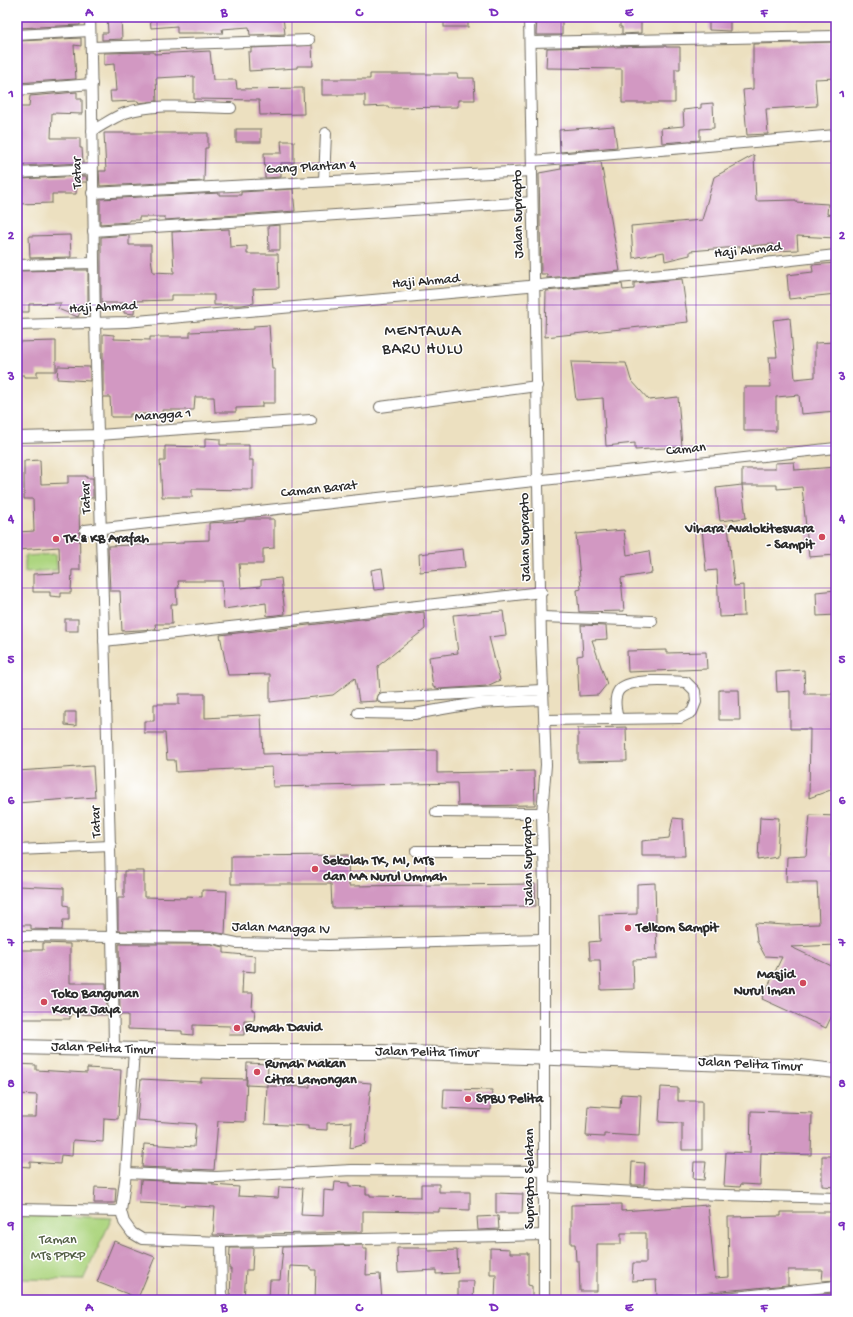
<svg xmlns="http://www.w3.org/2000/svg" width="853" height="1317" font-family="'Gochi Hand',sans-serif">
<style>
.green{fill:#add580;stroke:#6c8056}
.building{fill:#d298c2}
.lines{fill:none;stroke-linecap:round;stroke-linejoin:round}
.street-casing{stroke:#6f6a5f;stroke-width:12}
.secondary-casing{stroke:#6f6a5f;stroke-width:16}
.street{stroke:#fff;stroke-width:10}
.secondary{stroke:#fff;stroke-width:14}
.grid{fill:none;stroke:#7b2cbf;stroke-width:1;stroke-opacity:0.55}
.poi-dot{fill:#d1495b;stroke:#fff;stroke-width:1.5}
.labels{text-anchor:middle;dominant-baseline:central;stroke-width:3;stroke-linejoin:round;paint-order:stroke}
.street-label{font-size:14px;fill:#2b2b2b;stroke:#fff}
.poi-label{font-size:14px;font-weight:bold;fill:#2b2b2b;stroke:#fff;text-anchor:start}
.park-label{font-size:14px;fill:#525e44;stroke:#fff}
.quarter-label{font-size:16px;letter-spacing:1px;fill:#2b2b2b;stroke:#fff}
.neatline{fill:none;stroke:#7b2cbf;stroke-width:1.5}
.grid-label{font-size:13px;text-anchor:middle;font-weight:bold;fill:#7b2cbf}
</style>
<rect width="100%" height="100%" fill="#fff"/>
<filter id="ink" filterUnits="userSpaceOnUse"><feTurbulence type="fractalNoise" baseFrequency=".025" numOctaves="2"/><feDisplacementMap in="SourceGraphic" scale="8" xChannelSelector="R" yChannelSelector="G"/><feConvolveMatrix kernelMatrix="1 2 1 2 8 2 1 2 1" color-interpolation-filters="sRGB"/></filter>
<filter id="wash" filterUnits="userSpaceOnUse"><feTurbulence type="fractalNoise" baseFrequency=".012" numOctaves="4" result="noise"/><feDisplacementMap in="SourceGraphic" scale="16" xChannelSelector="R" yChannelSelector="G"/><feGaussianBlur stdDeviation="0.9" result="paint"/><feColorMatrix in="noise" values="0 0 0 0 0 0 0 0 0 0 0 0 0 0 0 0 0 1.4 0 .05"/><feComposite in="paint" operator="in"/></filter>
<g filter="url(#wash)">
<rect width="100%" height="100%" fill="#ece0c0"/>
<g class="green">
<path d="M56 554 57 570 25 572V556Z"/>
<path d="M17 1214 112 1218 83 1280 17 1279Z"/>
</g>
<g id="blocks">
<g class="building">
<path d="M17 17H80V25L17 28Z"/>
<path d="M107 17H121L122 39 102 40V33H108Z"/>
<path d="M150 17H283L285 34 250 35 249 27 222 29 223 33H177V26L151 28Z"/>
<rect x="444" y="17" width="24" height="10"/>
<path d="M537 17H562V35H536Z"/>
<path d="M620 17H641V33L622 34V27H620Z"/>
<path d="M709 17H730V31L709 30Z"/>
<path d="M81 38V46L74 45 76 79 17 83V73L21 72 19 41Z"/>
<path d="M836 42V78L815 79 817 106 766 109 768 134 747 135 743 90 753 89V44Z"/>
<path d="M312 45 313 66H297V68L249 71 248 52H251V48Z"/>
<path d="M666 46V47H680V69H675V103H622V69L546 68 547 48Z"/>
<path d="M210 51 213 80H236L237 89 303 88 304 114 260 115 259 100 194 99V76L156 78 157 101 139 103 138 101 111 102 110 91H116L114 64 104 65V53L154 52V54Z"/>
<path d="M370 74H457L458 78H474L475 100H458V107L388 108V106L365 107V95H322V79H370Z"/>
<path d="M77 92V99H82V114L52 113 51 138H80V148H82L83 163 17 166V115H19V107H29L30 96Z"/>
<path d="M713 103 714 128 700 129V140L662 143 661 128 684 126 683 110 701 108V104Z"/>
<path d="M614 126 617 147 560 152 559 130Z"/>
<rect x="236" y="129" width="25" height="13"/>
<path d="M104 133H208V148H205L204 181 100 186 99 171H106Z"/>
<path d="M281 141H294V163H281V177L265 178 264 153H282Z"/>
<path d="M754 155 756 201 796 200V202L828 204 827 214 833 215V226H836V238L797 236 798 250 774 251 773 244 690 251V255L665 261 664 252 633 258 631 226 702 220 714 177Z"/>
<path d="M601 162 620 271 547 278V274H541L539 173 561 169V165Z"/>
<path d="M86 176 87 182H77L76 194H52V203L17 204V179Z"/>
<path d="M293 189 295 211 165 220V217H139V220H129V222L100 224V199L219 193V195H241V192Z"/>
<path d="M280 225V250H269L268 226Z"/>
<path d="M229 229 230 247 247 246V254H278L279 288 253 289 254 303 242 305H214V295H171V300L135 301 134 314 124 313V303H101V237L129 235V245H151V258L153 272 174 273 172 232Z"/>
<path d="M70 235 71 257 30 258 29 236Z"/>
<path d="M836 263V294L789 299 787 275 813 272 812 265Z"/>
<path d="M71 270H88V303H84L78 317 58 309 61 303 29 304V312H17V271Z"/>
<path d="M682 279 688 322 545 337 546 291 622 284 623 290 634 289V283Z"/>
<path d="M790 318 795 379 815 377V343L836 342V411L801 414 799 395 776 397V431H744V387H771L769 357H777L773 320Z"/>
<path d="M269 325 272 369H275V403H262V407L236 408V412H215L214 397H195L194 410H162V414H130V417H111L110 397H103V334L114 335V339L150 340V337H190V332L254 329V326Z"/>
<path d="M56 341V371H37V377H24V375H17V342Z"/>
<path d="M571 362 626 363 631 380 649 400 678 397 682 447 635 450V443L606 446 603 398 576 400Z"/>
<path d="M58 366 90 367V381L57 379Z"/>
<path d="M205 438 220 439V445H249V460H253V490L192 489V497H162L160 461H165V446L205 447Z"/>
<path d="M40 460 41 484 68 483V476H86V478H93V498H79L80 570H72L71 593H61V597L50 596V592H33V574L60 573 59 547 17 550V532L34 531 33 499H24V461Z"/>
<path d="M794 462 795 470 836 467V555L809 557 802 487 777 489V485H742V469H775V463Z"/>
<path d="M742 485 746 518 720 521 716 488Z"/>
<path d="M245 519H274V548L263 549V564H239L241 588 261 586V580L281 578 285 614 267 616 266 603 224 609 222 581H178L179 588H176L177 604H171L172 624H155L156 629 122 631 120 591H110L108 546 183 543V541L209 540V523L245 521Z"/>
<path d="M728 525 734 586 743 585 744 616 719 617 717 570 706 571 702 528Z"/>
<path d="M624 530 627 555 649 551 652 573 621 578 624 611 579 612 577 590 581 589 576 534Z"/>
<path d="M463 549 465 568 420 572 419 554Z"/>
<path d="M382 568 385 589 374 590 371 570Z"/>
<path d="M836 590V615L817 616 816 592Z"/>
<path d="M503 611 506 635 489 637 500 680 487 686 440 689 433 687 429 657 458 653 453 615Z"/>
<path d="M424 612 425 629 378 666 380 692 377 695V701L359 702 355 678 333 695 270 702V674L228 675 220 635Z"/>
<rect x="65" y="619" width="13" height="12"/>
<path d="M581 625 606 626 607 639 592 640 607 684 598 695 579 696 577 656 583 655Z"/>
<path d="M666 650V653L706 652 707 669 628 672 627 651Z"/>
<path d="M804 670 805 694H836V788L809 798 810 729H790V691L777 692 776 672Z"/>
<path d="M719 690H739L740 720H719Z"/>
<path d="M179 694H205V718L261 715 263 754 437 750V773L534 771 535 805 458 806 457 783 273 787 272 767 176 772 175 760H167L165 733H144V721H154V704H179Z"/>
<path d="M65 712H76V726L65 725Z"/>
<path d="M626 727 627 761 578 762V728Z"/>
<path d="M93 766 95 797 17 803V771Z"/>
<path d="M810 815 836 816 831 856H836V945L791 947 836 968V1007L826 1028 762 999 782 957 765 956 757 941 755 923 785 925 819 924 817 882H786L787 857 806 856Z"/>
<path d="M760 817 779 818 777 857 758 860Z"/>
<path d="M673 818 683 819 685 856H642V841L669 838Z"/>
<path d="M348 855 349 886 535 884 536 906 332 908 331 884H231V856Z"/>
<path d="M124 871H144V897L187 898V896L202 897V890L227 891 225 934 212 932 118 931V898H124Z"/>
<path d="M655 883 657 959 633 960 634 989 601 990 600 960H590L589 942 600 941 599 915 637 914V884Z"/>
<path d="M17 886 64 888V905L69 906V920H63L62 930 31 929V925H17Z"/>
<path d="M43 943 70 944V983H106L107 1015 70 1014V1019H17V950H43Z"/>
<path d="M119 944H211L224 947V953L255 956V972L243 971 242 993H253L252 1010H255L254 1020H244V1035H229L230 1026 193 1025V1035L182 1034V1031L128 1029V1015H120Z"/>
<path d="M247 1063 268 1064 267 1086 246 1085Z"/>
<path d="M18 1064 36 1065V1070L87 1073V1068L121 1070 118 1119 104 1118 103 1142 73 1140 72 1156 61 1155 60 1164 30 1162V1167L17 1166V1117H36L37 1095 17 1094Z"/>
<path d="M201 1078 247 1079 245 1122 218 1121 214 1170 142 1167 144 1144 194 1147 196 1124 137 1120 141 1079 201 1082Z"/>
<path d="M334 1080 371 1083 365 1144 350 1148 352 1122 327 1123V1130L308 1129V1126L265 1124 267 1086 310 1087V1082L334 1083Z"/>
<path d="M661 1087 678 1088V1101H702V1150H682V1123L659 1122Z"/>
<path d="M444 1089 492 1090 491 1110 443 1108Z"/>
<path d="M621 1094 641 1095 639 1136 604 1134V1137L586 1136 588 1106 620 1108Z"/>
<path d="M751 1111 812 1113 811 1155 761 1153 760 1185 741 1184 740 1187 724 1186 726 1152 750 1153Z"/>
<path d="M822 1156H836V1187L822 1186Z"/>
<path d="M632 1162 645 1163 644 1185H631Z"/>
<path d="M694 1162H706L704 1180 693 1179Z"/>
<path d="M141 1180 213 1183V1185L239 1187 238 1196 278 1198 279 1187 303 1188 301 1215 323 1216 324 1190 334 1191 335 1182 349 1183V1186L366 1187V1194H370V1196L421 1197V1184H439V1192H470V1210L439 1209V1212L363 1211V1232L213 1235 215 1207 139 1203Z"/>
<path d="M95 1187 116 1188 115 1203H94Z"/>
<path d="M496 1193 523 1194 522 1213H496Z"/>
<path d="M621 1204V1211L708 1205 715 1278 729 1277 728 1217 781 1216V1212H836V1280L822 1281 823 1270H788V1285L657 1297 656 1280 632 1281 633 1263H646V1233H621V1244H597V1291H580L579 1261H576L575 1244H571V1205Z"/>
<path d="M498 1216 499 1229 478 1230 477 1217Z"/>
<path d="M114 1241 155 1257 138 1298 97 1282Z"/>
<path d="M363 1245V1249H367L366 1275 380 1274 382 1300H315L316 1270H311V1267L290 1266 288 1300H269L270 1280H280L283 1247Z"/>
<path d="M230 1248H253L252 1270H246L244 1300H230L231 1269H229Z"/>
<path d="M397 1248H428V1251L457 1250 458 1273 436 1274V1270L398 1272Z"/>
<path d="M490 1248 510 1249V1253H528V1285L532 1286V1300H495L496 1274H490Z"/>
<path d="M458 1281H474L473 1300H458Z"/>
<path d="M836 1293V1300H822V1294Z"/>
</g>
</g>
</g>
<g filter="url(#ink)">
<use href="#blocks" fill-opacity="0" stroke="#6f6a5f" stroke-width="1"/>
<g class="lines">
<g class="street-casing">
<g id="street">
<path d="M90 17C93 119 93 221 95 323 101 565 111 807 114 1049"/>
<path d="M529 17 541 639 546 765 542 813 544 887V1300"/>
<path d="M17 35 90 31"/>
<path d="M530 42 836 36"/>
<path d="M91 47 309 40"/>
<path d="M17 90 92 84"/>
<path d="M92 131C103 125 114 117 125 113 158 102 198 108 231 108"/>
<path d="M532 161 836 135"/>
<path d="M17 173 92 169"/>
<path d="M324 181 326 133"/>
<path d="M92 193 532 171"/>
<path d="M93 231 532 202"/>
<path d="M17 265 94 263"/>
<path d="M17 325 126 322 685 272 836 255"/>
<path d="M380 407 537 386"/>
<path d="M17 437 99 435 311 420"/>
<path d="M85 530 836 448"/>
<path d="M542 617 652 621"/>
<path d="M104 641 542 592"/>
<path d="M383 698 542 690"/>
<path d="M358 713 414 714 477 703 543 700"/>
<path d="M545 720 680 718 692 712 696 702 695 691 686 682C671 681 631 678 620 689 613 696 616 711 618 719"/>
<path d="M436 812 542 813"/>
<path d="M17 850 111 846"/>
<path d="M416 851H543"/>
<path d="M17 936 212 938 237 943 328 945 543 939"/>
<path d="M134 1050 126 1173 121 1211 124 1222 132 1233 142 1239 221 1242 544 1235"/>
<path d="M126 1173 216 1177 352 1170 545 1171"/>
<path d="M545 1187 656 1193 836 1198"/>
<path d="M17 1209 121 1211"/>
<path d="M221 1242 222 1300"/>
<path d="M707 1300 836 1286"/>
</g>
</g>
<g class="secondary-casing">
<path id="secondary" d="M17 1047 222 1052H380L790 1066 836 1071"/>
</g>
<use href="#street" class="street"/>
<use href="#secondary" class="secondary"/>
</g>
</g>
<path class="grid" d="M157 17V1300M292 17V1300M426 17V1300M561 17V1300M696 17V1300M17 163H836M17 305H836M17 446H836M17 588H836M17 729H836M17 871H836M17 1012H836M17 1154H836"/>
<g class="poi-dot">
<circle cx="822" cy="537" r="4"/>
<circle cx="56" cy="539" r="4"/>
<circle cx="315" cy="869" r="4"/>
<circle cx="628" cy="928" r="4"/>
<circle cx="803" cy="983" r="4"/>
<circle cx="44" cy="1002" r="4"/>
<circle cx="237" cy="1028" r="4"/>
<circle cx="257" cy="1072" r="4"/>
<circle cx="468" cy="1099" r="4"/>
</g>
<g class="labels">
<g class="street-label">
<text transform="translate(311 168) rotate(-3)">Gang Plantan 4</text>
<text transform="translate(78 173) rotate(-91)">Tatar</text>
<text transform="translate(519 214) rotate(-91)">Jalan Suprapto</text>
<text transform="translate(748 251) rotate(-6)">Haji Ahmad</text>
<text transform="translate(426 282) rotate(-5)">Haji Ahmad</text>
<text transform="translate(103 308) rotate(-3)">Haji Ahmad</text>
<text transform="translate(163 416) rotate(-4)">Mangga 1</text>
<text transform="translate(686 450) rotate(-6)">Caman</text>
<text transform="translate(319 490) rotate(-6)">Caman Barat</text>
<text transform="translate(87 498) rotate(-92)">Tatar</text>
<text transform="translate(526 537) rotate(-91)">Jalan Suprapto</text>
<text transform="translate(97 822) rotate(-92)">Tatar</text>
<text transform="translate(529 861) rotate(-91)">Jalan Suprapto</text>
<text transform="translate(281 929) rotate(2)">Jalan Mangga IV</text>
<text transform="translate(103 1049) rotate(2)">Jalan Pelita Timur</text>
<text transform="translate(427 1053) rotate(1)">Jalan Pelita Timur</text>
<text transform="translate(750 1065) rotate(3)">Jalan Pelita Timur</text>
<text transform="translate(530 1179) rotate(-90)">Suprapto Selatan</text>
</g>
<g class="poi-label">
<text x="814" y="529" text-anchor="end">Vihara Avalokitesvara<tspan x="814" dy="16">- Sampit</tspan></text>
<text x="64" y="539">TK &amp; KB Arafah</text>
<text x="323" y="861">Sekolah TK, MI, MTs<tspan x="323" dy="16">dan MA Nurul Ummah</tspan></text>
<text x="636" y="928">Telkom Sampit</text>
<text x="795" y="975" text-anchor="end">Masjid<tspan x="795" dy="16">Nurul Iman</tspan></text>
<text x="52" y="994">Toko Bangunan<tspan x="52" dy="16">Karya Jaya</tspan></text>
<text x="245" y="1028">Rumah David</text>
<text x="265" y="1064">Rumah Makan<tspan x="265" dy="16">Citra Lamongan</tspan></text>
<text x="476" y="1099">SPBU Pelita</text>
</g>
<g class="park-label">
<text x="58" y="1240">Taman<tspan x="58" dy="16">MTs PPKP</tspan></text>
</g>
<g class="quarter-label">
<text x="423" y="332">MENTAWA<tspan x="423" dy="18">BARU HULU</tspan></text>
</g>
</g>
<rect width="853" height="1317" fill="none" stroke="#fff" stroke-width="44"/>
<rect x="22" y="22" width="809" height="1273" class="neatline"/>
<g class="grid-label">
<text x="89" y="16">A</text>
<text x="224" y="16">B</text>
<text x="359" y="16">C</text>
<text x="494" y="16">D</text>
<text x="629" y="16">E</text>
<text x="764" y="16">F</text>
<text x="11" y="97">1</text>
<text x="842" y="97">1</text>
<text x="11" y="239">2</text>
<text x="842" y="239">2</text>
<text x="11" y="380">3</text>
<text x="842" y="380">3</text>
<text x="11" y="522">4</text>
<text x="842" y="522">4</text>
<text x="11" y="663">5</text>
<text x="842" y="663">5</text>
<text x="11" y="804">6</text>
<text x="842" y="804">6</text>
<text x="11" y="946">7</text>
<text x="842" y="946">7</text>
<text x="11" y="1087">8</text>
<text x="842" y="1087">8</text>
<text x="11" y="1229">9</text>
<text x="842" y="1229">9</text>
<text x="89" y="1311">A</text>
<text x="224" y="1311">B</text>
<text x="359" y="1311">C</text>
<text x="494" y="1311">D</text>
<text x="629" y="1311">E</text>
<text x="764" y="1311">F</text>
</g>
</svg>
